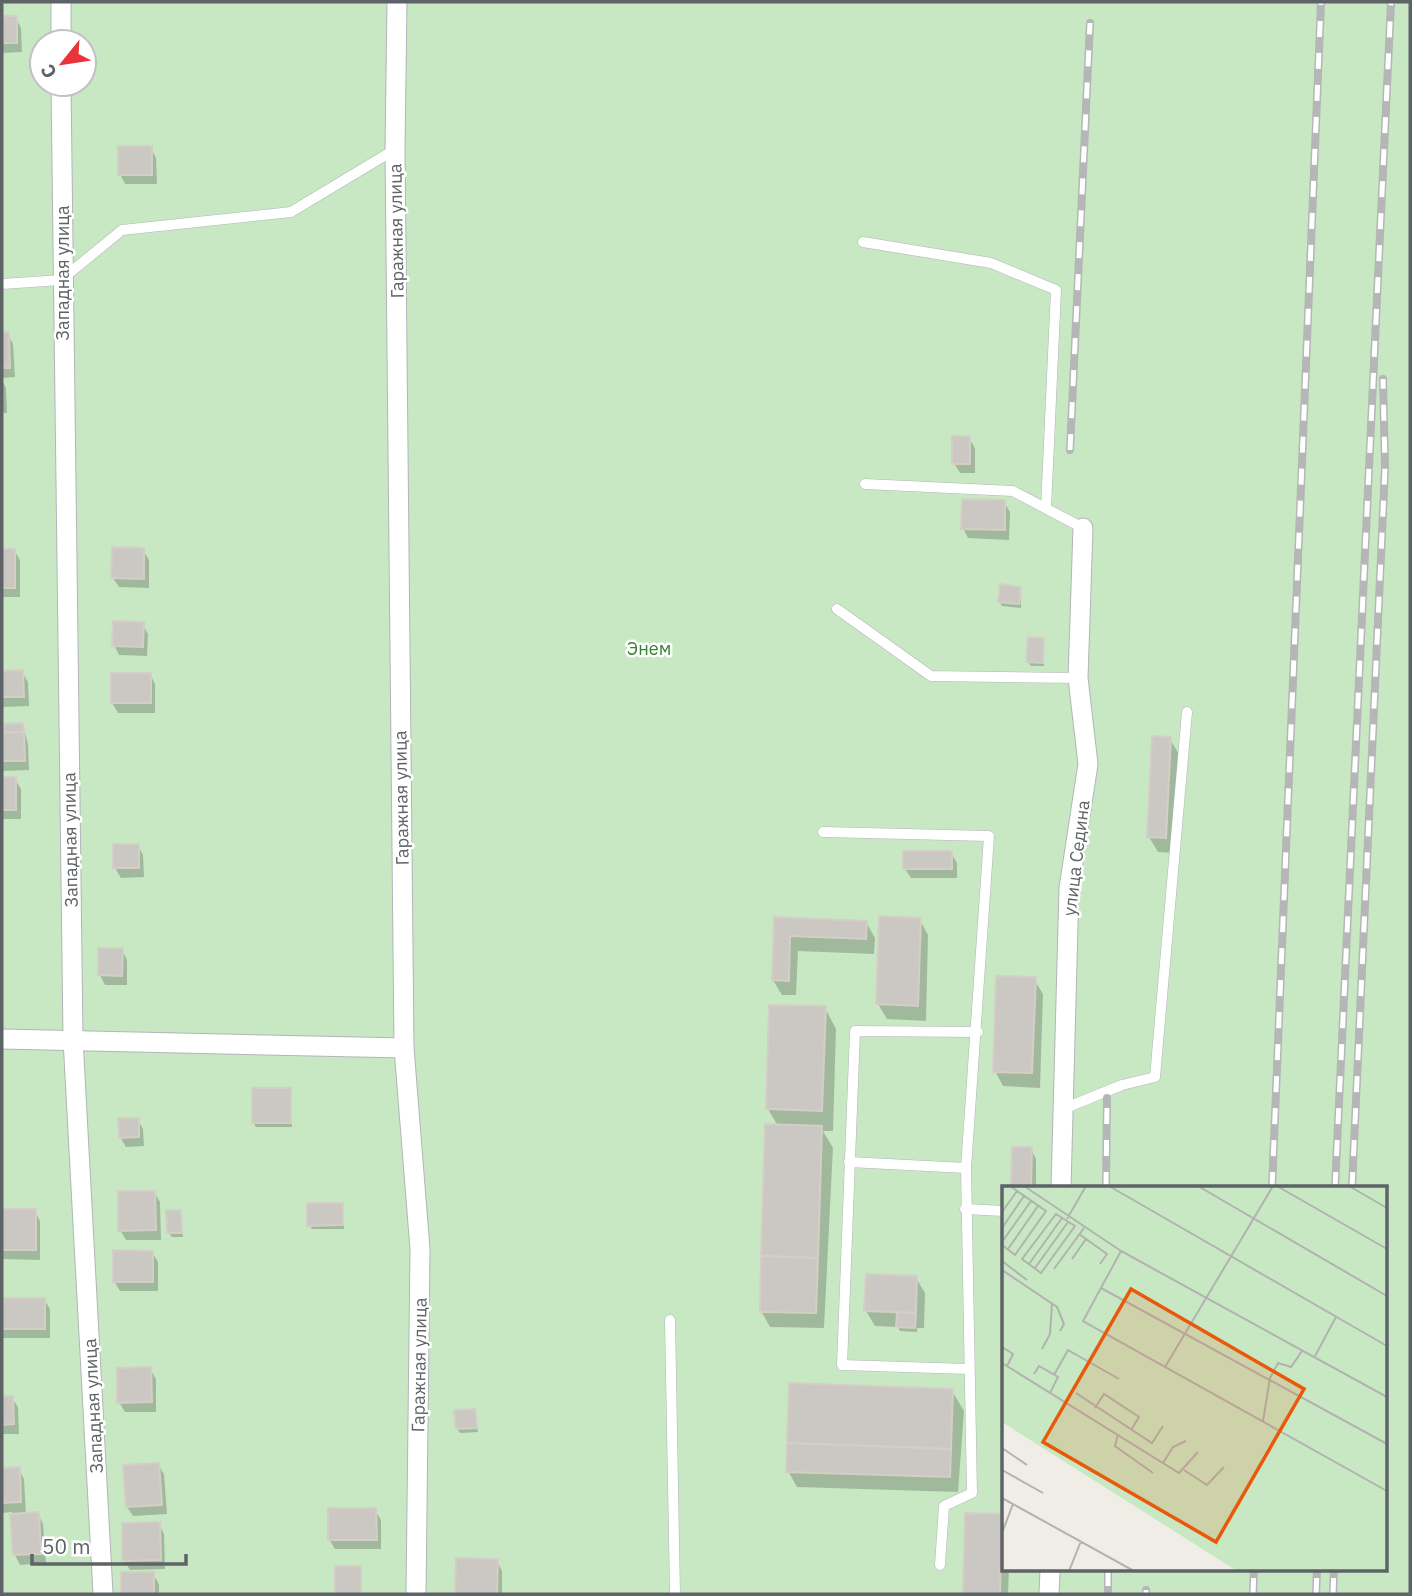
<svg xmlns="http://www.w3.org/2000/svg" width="1412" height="1596" font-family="'IBM Plex Sans',sans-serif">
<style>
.green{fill:#c8e8c4;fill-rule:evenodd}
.shadow{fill:#0003}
.building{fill:#cbc8c3;stroke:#d5cec5;stroke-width:2}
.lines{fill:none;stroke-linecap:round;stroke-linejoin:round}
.lane-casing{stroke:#b2b5b9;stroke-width:11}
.street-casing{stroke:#b2b5b9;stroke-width:21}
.lane{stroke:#fff;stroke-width:10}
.street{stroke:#fff;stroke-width:19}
.rail-casing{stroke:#b5b6b7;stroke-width:8}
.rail{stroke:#fff;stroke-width:5;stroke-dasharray:16;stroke-linecap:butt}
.labels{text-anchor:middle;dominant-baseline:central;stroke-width:5;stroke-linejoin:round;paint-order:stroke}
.street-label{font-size:18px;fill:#5e6367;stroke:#fff}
.park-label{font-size:18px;fill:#398133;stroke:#fff}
.inset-road{fill:none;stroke:#b2b2b0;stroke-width:2}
.view{fill:#e8590c;fill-opacity:0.15;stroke:#e8590c;stroke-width:3.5}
.inset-edge{fill:none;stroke:#5e6367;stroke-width:3.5}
</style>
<rect width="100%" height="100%" fill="#f0ede7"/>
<path class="green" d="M2 2H1410V1594H2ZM42 42H84V84H42ZM1004 1188H1386V1570H1004Z"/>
<g class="shadow">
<path d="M2 18H16L21 28 22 52 2 53Z"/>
<path d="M151 148 156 158 157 184H125L120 174Z"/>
<path d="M2 334H8L13 344 15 377 2 378Z"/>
<path d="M2 381 6 388 7 413H2Z"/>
<path d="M969 438 975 448V473H960L954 463Z"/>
<path d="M1004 502 1010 512 1009 540 968 538 963 528Z"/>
<path d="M2 550H14L20 560V597H2Z"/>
<path d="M143 550 149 560V588L119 587 113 578Z"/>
<path d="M1020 588 1021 608 1002 606 999 601Z"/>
<path d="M142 624 148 634 147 656 119 655 114 645Z"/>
<path d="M1043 640 1044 666H1031L1028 662Z"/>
<path d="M22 672 28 682 29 706 2 707V673Z"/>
<path d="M150 674 155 684V713H118L112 703Z"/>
<path d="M23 725 28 744 29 770 2 771V734Z"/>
<path d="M1170 739 1179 754 1174 853 1158 852 1149 837Z"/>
<path d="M2 779H15L21 789V819H2Z"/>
<path d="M138 845 143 855 144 877 121 878 115 868Z"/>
<path d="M951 853 957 863V878H911L905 869Z"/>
<path d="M776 919 866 922 875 938 874 954 798 951 796 995H782L773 980Z"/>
<path d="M920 920 928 935 926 1021 887 1019 878 1004Z"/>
<path d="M122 950 127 960V985H105L100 975Z"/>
<path d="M1034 979 1043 994 1040 1088 1003 1086 995 1071Z"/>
<path d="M825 1008 836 1029 833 1131H823L833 1148 824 1328 770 1327 761 1311 778 1126 768 1109Z"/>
<path d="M290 1090 292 1127H256L253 1122Z"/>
<path d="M138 1120 143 1129 144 1146 126 1147 120 1137Z"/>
<path d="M1013 1148 1031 1149 1036 1159V1188H1013Z"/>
<path d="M154 1192 160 1202 161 1240H126L120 1230Z"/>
<path d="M342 1205 344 1229H312L309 1225Z"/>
<path d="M2 1211H35L40 1221V1260L2 1259Z"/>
<path d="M180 1212 183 1237H172L169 1233Z"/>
<path d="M152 1252 158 1262V1291H120L114 1281Z"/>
<path d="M916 1278 925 1293 924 1328H917V1332L900 1331 898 1327 875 1326 866 1311Z"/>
<path d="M2 1299H44L50 1309V1338H2Z"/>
<path d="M150 1369 156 1379V1412H125L119 1402Z"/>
<path d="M952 1391 964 1411 958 1492 797 1487 788 1471Z"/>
<path d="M2 1398H12L18 1407 19 1434H2Z"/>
<path d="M474 1411 478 1432 460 1433 457 1429Z"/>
<path d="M158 1465 164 1474 167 1514 133 1516 127 1507Z"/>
<path d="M19 1469 24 1479 26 1515 38 1514 43 1524 46 1563 20 1565 15 1555 12 1512 2 1513V1470Z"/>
<path d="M375 1510 381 1520V1549H335L329 1539Z"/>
<path d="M967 1515 1001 1516 1004 1521V1570H1009L1008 1594H965Z"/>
<path d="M159 1524 164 1534 165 1569 130 1570 124 1560Z"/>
<path d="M458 1560 497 1561 502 1571V1594H457Z"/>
<path d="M360 1567 362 1594H337V1568Z"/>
<path d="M123 1573 153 1574 159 1584V1594H123Z"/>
</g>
<g class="building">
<rect x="2" y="16" width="15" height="27"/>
<rect x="118" y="146" width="34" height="29"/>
<path d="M2 332H9L10 368H2Z"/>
<rect x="952" y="436" width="18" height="28"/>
<path d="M962 499 1005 500V530L961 529Z"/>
<path d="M112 547 144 548V579L111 578Z"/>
<rect x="2" y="549" width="13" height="39"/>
<path d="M1000 584 1021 587 1019 604 998 602Z"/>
<path d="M113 621 144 622 143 647 112 646Z"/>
<path d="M1028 637 1044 638 1043 663 1026 662Z"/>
<path d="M23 670 24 697H2V671Z"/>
<rect x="111" y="673" width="40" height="30"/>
<path d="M23 723 24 732 4 733V724Z"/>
<path d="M24 732 25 761H2V733Z"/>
<path d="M1152 736 1171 737 1166 838 1147 837Z"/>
<rect x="2" y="777" width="14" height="33"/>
<rect x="113" y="844" width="26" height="24"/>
<rect x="903" y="851" width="49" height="18"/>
<path d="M879 916 921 918 918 1006 876 1004Z"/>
<path d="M774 917 867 921 866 939 790 936 789 981 772 980Z"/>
<path d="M98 948H123L122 976 98 975Z"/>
<path d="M996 976 1036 977 1032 1073 993 1072Z"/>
<path d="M769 1005 826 1006 822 1111 766 1109Z"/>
<rect x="252" y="1088" width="39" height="35"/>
<path d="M118 1118H139V1137L119 1138Z"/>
<path d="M765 1124 822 1126 818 1258 761 1256Z"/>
<path d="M1012 1147H1032L1031 1188H1011Z"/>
<path d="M118 1191H155L156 1230 118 1231Z"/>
<path d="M307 1203H343V1225L307 1226Z"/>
<rect x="2" y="1209" width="34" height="41"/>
<path d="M166 1210H181L182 1233H167Z"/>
<path d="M113 1250 153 1251V1282H113Z"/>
<path d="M761 1256 818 1258 816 1313 760 1312Z"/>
<path d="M866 1274 917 1276 916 1313 864 1311Z"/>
<rect x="2" y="1298" width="43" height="31"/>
<path d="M897 1312 916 1313 915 1328 896 1327Z"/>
<path d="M151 1367 152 1402 117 1403V1368Z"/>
<path d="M789 1383 953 1389 951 1449 787 1443Z"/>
<path d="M2 1396H13L14 1424 2 1425Z"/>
<path d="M475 1409 477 1428 456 1429 454 1410Z"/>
<path d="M787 1443 951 1449 950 1477 786 1472Z"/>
<path d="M159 1463 162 1505 126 1507 123 1465Z"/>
<path d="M20 1467 21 1502 2 1503V1468Z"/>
<path d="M328 1508H376L377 1540H328Z"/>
<path d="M39 1512 41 1554 13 1555 10 1514Z"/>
<path d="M965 1513 1002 1514 1000 1594H963Z"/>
<path d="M160 1522 161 1560 122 1561V1523Z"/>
<path d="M456 1558 498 1559 497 1594H455Z"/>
<rect x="335" y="1566" width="26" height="28"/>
<rect x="121" y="1572" width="33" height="22"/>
</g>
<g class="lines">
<g class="lane-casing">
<g id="lane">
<path d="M863 242 991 263 1056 290 1046 508"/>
<path d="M2 284 61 280 122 230 291 212 394 150"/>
<path d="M865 484 1013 491 1083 528"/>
<path d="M837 609 931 676 1078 678"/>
<path d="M823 832 989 836 966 1168 972 1493 944 1506 940 1565"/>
<path d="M1063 1109 1122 1085 1155 1077 1187 712"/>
<path d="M849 1162 966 1168"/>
<path d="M965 1209 1004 1211"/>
<path d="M670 1320 675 1594"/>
<path d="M968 1369 842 1365 855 1031 978 1032"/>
</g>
</g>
<g class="street-casing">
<g id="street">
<path d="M61 2V42"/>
<path d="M397 2 395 150 404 1048 420 1249 416 1594"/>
<path d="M61 84 73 1039 103 1594"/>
<path d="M2 1039 404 1048"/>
<path d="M1061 1188 1069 888 1088 764 1078 678 1083 528"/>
<path d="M1049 1594 1050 1570"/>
</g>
</g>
<use href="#lane" class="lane"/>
<use href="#street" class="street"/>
<g class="rail-casing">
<g id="rail">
<path d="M1070 450 1090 23"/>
<path d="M1106 1188 1107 1098"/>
<path d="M1272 1188 1321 2"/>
<path d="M1335 1188 1391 2"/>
<path d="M1352 1188 1385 468 1383 379"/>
<path d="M1108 1570V1594"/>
<path d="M1146 1594V1590"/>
<path d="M1253 1594 1254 1570"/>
<path d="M1316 1594 1317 1570"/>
<path d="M1333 1594 1334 1570"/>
</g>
</g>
<use href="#rail" class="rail"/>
</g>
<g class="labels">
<g class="street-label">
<text transform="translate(396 231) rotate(-91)">Гаражная улица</text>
<text transform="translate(62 273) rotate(-90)">Западная улица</text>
<text transform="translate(401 798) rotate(-91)">Гаражная улица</text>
<text transform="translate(70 840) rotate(-91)">Западная улица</text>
<text transform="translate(1076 858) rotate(-83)">улица Седина</text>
<text transform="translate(419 1365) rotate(-89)">Гаражная улица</text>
<text transform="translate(93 1406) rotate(-93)">Западная улица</text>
</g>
<g class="park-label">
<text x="649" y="648">Энем</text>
</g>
</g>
<g transform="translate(1002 1186)">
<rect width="385" height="385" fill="#f0ede7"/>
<path d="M0 0H385V385H235L0 236Z" fill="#c8e8c4"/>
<path class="inset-road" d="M22 0 119 65 385 211M107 0 385 160M196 0 385 110M275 0 385 63M347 0 385 22M0 26 15 5M54 28 73 40 39 87 20 73ZM65 33 84 0M0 42 22 10M77 48 105 68 98 78M0 56 29 15M0 59 13 69 44 25 8 0M6 63 36 20M119 65 81 135 385 305M70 73 84 53M0 75 25 94M27 78 60 32M33 82 66 36M52 83 82 42M0 84 55 121 62 138 58 145M99 102 385 258M0 161 11 168 5 180M40 163 48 148 50 117M313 170 334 131M0 177 177 287 196 266M163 181 271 0M32 188 37 180 56 191 48 207M52 189 66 164 117 193M74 207 150 257 161 240M93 222 102 208 137 231 129 244M261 235 268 192 276 177 289 181 300 165M116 248 113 260 151 287M0 262 25 279M161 277 171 261 184 255M0 284 41 307M182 284 205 299 222 281M0 312 132 385M0 347 11 318M67 385 79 355"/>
<path class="view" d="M129 103 302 203 214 356 41 256Z"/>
<rect width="385" height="385" class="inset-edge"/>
</g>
<rect width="1412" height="1596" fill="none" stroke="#5e6367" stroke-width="7"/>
<g transform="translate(63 63) rotate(240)"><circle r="33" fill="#ffffff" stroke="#bfc1c2" stroke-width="2"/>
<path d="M0-5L12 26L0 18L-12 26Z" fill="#ea333a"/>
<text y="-10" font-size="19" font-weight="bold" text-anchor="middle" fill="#5e6367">С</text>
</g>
<path d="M32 1554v10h154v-10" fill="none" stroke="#5e6367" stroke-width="3.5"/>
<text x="42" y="1554" font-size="21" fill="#5e6367" stroke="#ffffff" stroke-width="5" paint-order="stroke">50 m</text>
</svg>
